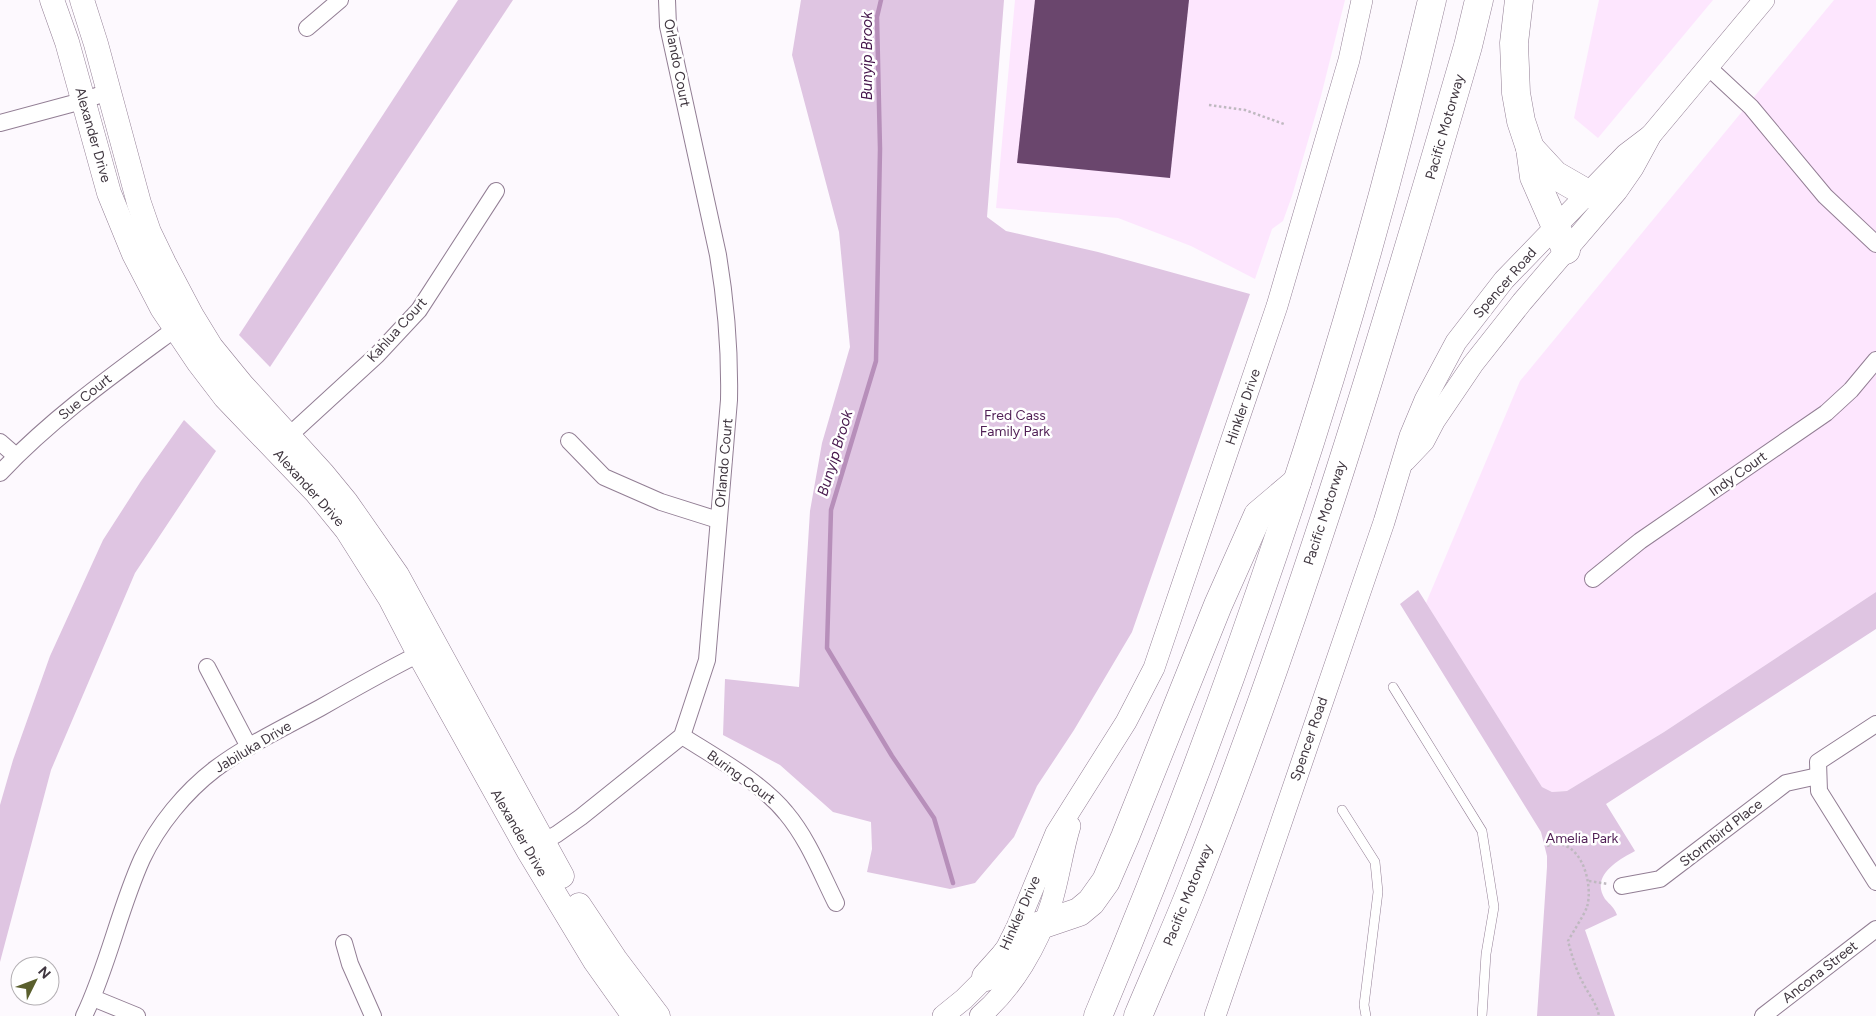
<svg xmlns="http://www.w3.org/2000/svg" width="1876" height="1016" font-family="Figtree,sans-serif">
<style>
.built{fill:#fde6fe}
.green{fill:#dfc5e2}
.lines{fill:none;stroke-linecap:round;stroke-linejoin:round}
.stream{stroke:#b78fba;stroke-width:4.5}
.building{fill:#6a466d}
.service-casing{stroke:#927e94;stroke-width:10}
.minor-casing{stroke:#927e94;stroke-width:18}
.tertiary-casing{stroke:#927e94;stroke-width:22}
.secondary-casing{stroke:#927e94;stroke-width:25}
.motorway-casing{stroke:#927e94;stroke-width:29}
.path{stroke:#bfb9c0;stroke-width:2.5;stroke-dasharray:2.5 2.5;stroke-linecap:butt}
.service{stroke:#fff;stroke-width:9}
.minor{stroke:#fff;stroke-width:16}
.tertiary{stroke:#fff;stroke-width:21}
.secondary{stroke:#fff;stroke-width:24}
.motorway{stroke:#fff;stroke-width:28}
.labels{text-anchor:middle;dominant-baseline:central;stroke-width:5;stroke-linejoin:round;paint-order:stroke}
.street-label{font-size:14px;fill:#403740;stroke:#fff}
.park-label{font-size:14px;fill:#501f55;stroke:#fff}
.water-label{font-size:15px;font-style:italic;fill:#44144a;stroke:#fff}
</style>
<rect width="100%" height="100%" fill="#fdf9fe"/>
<g class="built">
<path d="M1015 0H1345L1321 96 1292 196 1283 221 1272 229 1255 279 1191 246 1118 218 996 208Z"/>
<path d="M1599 0H1713L1598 138 1574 118Z"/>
<path d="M1834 0H1876V592L1664 732 1567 791 1552 792 1542 787 1426 603 1520 381Z"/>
</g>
<g class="green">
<path d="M458 0H513L270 367 239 335Z"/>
<path d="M801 0H1004L987 217 1006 231 1098 252 1250 294 1132 632 1074 730 1037 786 1014 837 975 883 950 889 867 872 872 849 871 822 833 812 780 765 723 735 725 679 799 687 810 511 822 443 850 347 839 232 792 55Z"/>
<path d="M184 420 216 451 135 573 51 770 0 962V805L13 760 50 656 103 540 141 481Z"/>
<path d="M1418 590 1542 787 1552 792 1567 791 1664 732 1876 592V629L1606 804 1635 851C1618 860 1590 876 1605 899 1610 905 1614 907 1617 915L1585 930 1615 1016H1537L1547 867V856L1541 832 1400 604Z"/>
</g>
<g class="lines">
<path class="stream" d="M881 0 877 17 880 149 876 361 831 510 827 648 892 756 934 818 953 883"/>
</g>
<path class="building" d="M1035 0H1189L1170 178 1017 163Z"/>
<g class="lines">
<g class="service-casing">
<g id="service">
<path d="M1393 687 1482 831 1494 907 1486 954 1482 1016"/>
<path d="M1342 810 1375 862 1378 892 1364 1005 1366 1016"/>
</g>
</g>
<g class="minor-casing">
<g id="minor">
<path d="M307 28 340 0"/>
<path d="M1708 67 1751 107 1825 196 1876 244"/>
<path d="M0 123 82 101 108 92"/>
<path d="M569 441 604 477 661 502 718 520"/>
<path d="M0 442 16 456"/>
<path d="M281 443 377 355 419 310 496 191"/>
<path d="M0 473C52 418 114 374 175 329"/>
<path d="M1593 579 1640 541 1826 413 1851 390 1876 360"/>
<path d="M207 667 249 747"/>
<path d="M1876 724 1818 762 1819 791 1876 882"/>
<path d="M682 736C715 757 761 782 786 813 808 839 821 873 836 903"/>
<path d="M536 846 557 834 581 817 682 736 707 660 729 400C730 351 726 303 718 255L668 26 667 0"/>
<path d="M1622 886 1660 879 1786 783 1818 776"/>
<path d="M344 943 350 964 373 1016"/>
<path d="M93 998 137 1016"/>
<path d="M84 1016C108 966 119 910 142 859 158 825 185 792 215 769 247 745 285 727 320 708 355 688 390 668 427 650"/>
<path d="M1763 1016 1876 929"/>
</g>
</g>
<g class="tertiary-casing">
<g id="tertiary">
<path d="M1405 461 1424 441 1435 420 1473 364 1522 302 1617 191 1633 168 1651 135 1764 0"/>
<path d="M943 1016 964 999 986 977 1007 947 1017 927 1056 833 1126 722 1154 668 1277 306 1349 60 1362 0"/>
<path d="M980 1016C1013 988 1038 945 1051 904 1059 878 1062 852 1070 826"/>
<path d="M1215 1016 1384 522 1410 436 1425 400 1456 342 1504 280 1626 154 1651 135"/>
</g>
</g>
<g class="secondary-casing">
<g id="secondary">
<path d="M52 0 67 42 109 193 134 254 162 308 199 363 225 397 316 492 347 530 390 598 419 654 528 850 595 961 634 1016"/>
<path d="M82 0 96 44 139 203 149 232 164 263 192 316 211 347 242 385 323 474 346 502 397 575 562 876"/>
<path d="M579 905 615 959 658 1016"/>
</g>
</g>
<g class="motorway-casing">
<g id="motorway">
<path d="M1519 0 1514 43 1516 93 1521 121 1530 148 1534 177 1566 250"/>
<path d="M1530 148 1555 175 1588 194"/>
<path d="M986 977 1029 929 1079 912 1091 902 1106 881 1125 837 1218 605 1258 515 1297 482"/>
<path d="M1098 1016C1236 687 1351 348 1432 0"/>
<path d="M1138 1016C1156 973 1175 931 1192 888 1301 613 1386 329 1468 46L1479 0"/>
</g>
</g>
<g class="path">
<path d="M1209 105 1245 110 1284 124"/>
<path d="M1547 846C1580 834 1594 883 1587 907 1584 915 1573 932 1568 941 1572 956 1576 970 1583 983 1589 995 1597 1004 1599 1016"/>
<path d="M1589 881 1608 884"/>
</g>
<use href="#service" class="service"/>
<use href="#minor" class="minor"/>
<use href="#tertiary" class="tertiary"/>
<use href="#secondary" class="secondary"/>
<use href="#motorway" class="motorway"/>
</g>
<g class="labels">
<g class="street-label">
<text transform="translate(677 63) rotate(79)">Orlando Court</text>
<text transform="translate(1445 127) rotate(-74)">Pacific Motorway</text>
<text transform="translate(93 135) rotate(74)">Alexander Drive</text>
<text transform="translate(1505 283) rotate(-49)">Spencer Road</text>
<text transform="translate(397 330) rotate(-48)">Kahlua Court</text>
<text transform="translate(85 397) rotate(-39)">Sue Court</text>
<text transform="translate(1243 407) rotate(-71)">Hinkler Drive</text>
<text transform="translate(724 463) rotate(-85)">Orlando Court</text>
<text transform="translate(1738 474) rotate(-35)">Indy Court</text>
<text transform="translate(309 488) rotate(48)">Alexander Drive</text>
<text transform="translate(1325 513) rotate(-72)">Pacific Motorway</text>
<text transform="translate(1309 739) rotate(-71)">Spencer Road</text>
<text transform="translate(253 747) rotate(-31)">Jabiluka Drive</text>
<text transform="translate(741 777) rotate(36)">Buring Court</text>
<text transform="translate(519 833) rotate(60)">Alexander Drive</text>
<text transform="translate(1721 833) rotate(-38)">Stormbird Place</text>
<text transform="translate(1188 895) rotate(-68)">Pacific Motorway</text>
<text transform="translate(1020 913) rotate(-66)">Hinkler Drive</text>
<text transform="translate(1820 972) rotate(-38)">Ancona Street</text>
</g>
<g class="park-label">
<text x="1015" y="415">Fred Cass<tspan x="1015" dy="16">Family Park</tspan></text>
<text x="1582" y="838">Amelia Park</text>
</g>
<g class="water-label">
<text transform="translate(867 56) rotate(-90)">Bunyip Brook</text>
<text transform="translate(835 453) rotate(-73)">Bunyip Brook</text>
</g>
</g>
<g transform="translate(35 981) rotate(48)"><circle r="24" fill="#ffffff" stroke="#b3afb3"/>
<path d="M0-4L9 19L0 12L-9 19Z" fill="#5a5f2d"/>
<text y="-8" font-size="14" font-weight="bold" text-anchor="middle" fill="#403740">N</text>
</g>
</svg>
